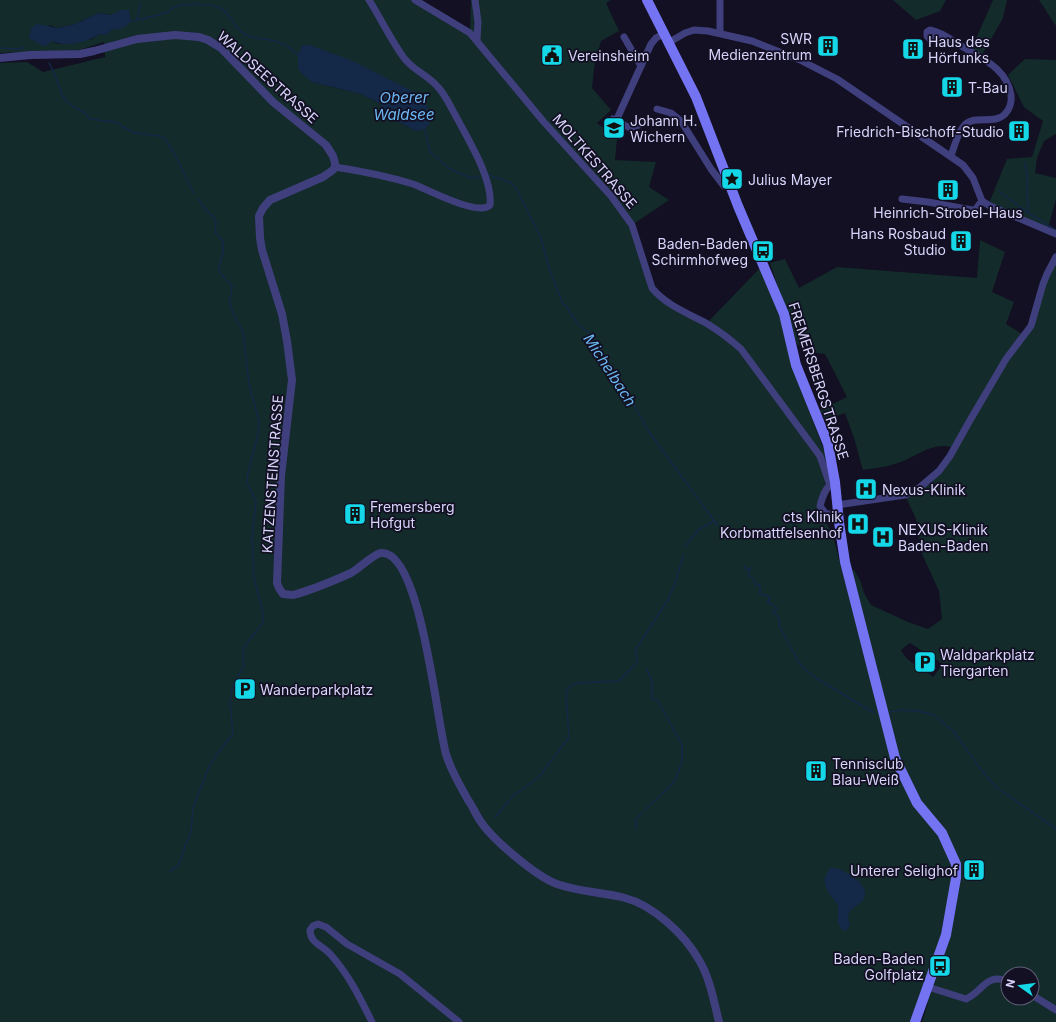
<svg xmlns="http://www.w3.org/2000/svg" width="1056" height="1022" font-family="Inter,sans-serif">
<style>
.green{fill:#132b2a;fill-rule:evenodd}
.water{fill:#142948}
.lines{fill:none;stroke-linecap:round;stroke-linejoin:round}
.stream{stroke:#142948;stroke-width:1.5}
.minor{stroke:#403f7d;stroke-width:7}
.tertiary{stroke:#403f7d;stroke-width:8}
.secondary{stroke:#7474f3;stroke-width:10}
.labels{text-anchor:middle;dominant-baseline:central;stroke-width:3.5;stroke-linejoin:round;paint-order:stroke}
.poi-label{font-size:14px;fill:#d8d4fb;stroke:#121022;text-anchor:start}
.street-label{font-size:14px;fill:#d8d4fb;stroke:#121022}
.water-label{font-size:15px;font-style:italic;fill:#6bb7f2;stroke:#121022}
</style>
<rect width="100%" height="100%" fill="#121022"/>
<g class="green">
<path d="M0 0H415L470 32 471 0H611L606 3 619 31 601 41 594 68 592 88 611 110 597 123 617 138 615 160 656 162 649 187 669 200 632 225 658 295 706 324 760 268 785 330 792 364 829 464 826 482 818 500V510L832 532 866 664 878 670 847 572 854 570 860 580 864 593 871 605 908 622 928 629 942 619 939 591 922 554 916 519 905 495 926 483 954 448C934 440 916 457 898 463 887 467 874 468 863 470L854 438 845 413 825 420 820 410 847 397 825 354 811 352 797 344 770 263 785 259 799 288 837 267 977 278 980 240 1005 252 992 292 1014 302 1006 324 1022 334 1027 332 1056 257V1022H922L928 1003 921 997 912 1022H0V63L27 62 43 72 105 57 104 42 79 50 0 53ZM121 10 113 29 106 35 100 34 92 39 58 44 52 41 49 25 58 28 75 24 99 13 112 15ZM310 45 332 54 416 131 391 118 379 103 361 94 312 82ZM910 643 943 664 933 677C923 668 907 663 901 650ZM1008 974H1032V998H1008Z"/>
<path d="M893 0H946L940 11 916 20Z"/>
<path d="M993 0H1007L1003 18 982 55 972 48Z"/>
<path d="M1039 0H1056V26Z"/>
<path d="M1025 59 1056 60V134L1044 141 1037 158 1035 173 1056 178V199L1048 228 989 203 1007 159 1032 157 1043 121 1024 107 1008 75Z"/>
</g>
<g class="water">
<path d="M121 10H129L131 21C126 27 121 30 113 29L106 35 100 34C87 42 67 48 52 41L47 45 43 46 29 38 31 28 37 24 58 28 75 24 99 13 111 15Z"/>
<path d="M302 45H310L355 62 414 92 425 103 430 112V123L425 129 416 131 391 118 379 103 361 94 312 82 302 74 298 68V55Z"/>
<path d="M830 868C833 868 836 868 839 869 849 873 872 886 863 900 860 904 853 908 849 912L848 918 850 925 846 931 842 930 838 923V904C832 899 822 885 825 877 826 874 828 871 830 868Z"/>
</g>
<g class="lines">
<g class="stream">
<path d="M137 20 140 3"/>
<path d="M131 21C141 19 154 17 164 13 168 12 171 9 175 7 186 3 209 3 220 8 231 13 233 28 245 34 256 40 269 38 280 43 287 45 293 50 298 55"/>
<path d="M0 48 20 49 24 47"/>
<path d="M49 63 55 75 62 95 66 101 75 108 82 111 90 119 115 122 134 133 160 136 166 140 176 157 194 194"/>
<path d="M425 129 430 152 450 169 471 178 479 177"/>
<path d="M1024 161 1027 172 1028 213"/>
<path d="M488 175 498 178 511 183 517 190 541 238 549 268 563 304 566 306 578 324 591 335 607 359 614 376 624 393 636 408 649 432 718 526"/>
<path d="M999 191 1028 213 1056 230"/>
<path d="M685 547 698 530 714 521"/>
<path d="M744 566 746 569 750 568 748 575 754 580 756 585 759 584 760 587V594L768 596 770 599 768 601V603L771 604 777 608 776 610 773 611V612C779 616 780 619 779 625L798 661 805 669 816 678 874 713"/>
<path d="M890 712 901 710 919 711 934 715 954 732 982 771 996 787 1056 829"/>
<path d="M645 810 675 781 682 761V745L658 701 652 698C653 686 653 679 646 669"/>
<path d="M495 817 514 795 539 777 569 737 566 696 568 688 577 683 619 681 637 662 636 649 669 598 675 583 683 556"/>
<path d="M636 830V819L642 813"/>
<path d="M170 871 178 866 182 856 186 843 191 832 193 808 208 769 217 754 233 734 230 702 232 688 238 676 244 666 243 651 246 644 262 624 264 616 254 578 253 558 252 536 256 501 247 483 248 472 258 435 259 421 249 384 243 332C239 322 230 312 230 302 230 297 232 291 232 286L220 273 219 268 223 252V241L215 232 216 223 215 218 206 210 198 199"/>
</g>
<g class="minor">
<path d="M415 0 470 33 543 121 611 196 632 225 652 288C666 305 687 313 706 323 719 331 730 339 741 349L820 456 830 485"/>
<path d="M475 0 478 22 477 40"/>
<path d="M720 33V0"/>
<path d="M943 35 930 39 927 36V32L930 30C942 32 953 41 963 47 983 59 1007 69 1011 95 1012 101 1010 109 1005 114 994 126 972 113 963 127 957 135 954 147 951 156"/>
<path d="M624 37 641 66"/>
<path d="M668 43 685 33 694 30 708 31 752 41 800 60 837 79 963 165 973 178 982 201 990 206 1056 234"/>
<path d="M657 109 671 113 681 121 711 169 724 186H730"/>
<path d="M613 119 630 128 639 125"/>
<path d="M616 121 651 44 656 38 663 34"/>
<path d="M335 167C361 171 387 176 413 184 427 189 478 217 490 205 493 180 469 141 458 120 451 108 446 95 437 86 427 75 413 70 404 58 391 40 381 19 369 0"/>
<path d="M902 199 928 202 972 210H975L982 201"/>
<path d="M833 483C825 487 822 498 820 506L826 514H838"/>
<path d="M837 505 905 495 919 488 939 471 950 456 969 422 1006 359 1031 326 1043 284 1047 274 1056 257"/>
<path d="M928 987 966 999C983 992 985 973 1008 981"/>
<path d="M1032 995 1056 1010"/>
<path d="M372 1022C360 998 349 975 331 955 323 945 310 944 310 930L313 926 318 924 326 927 347 944 400 974 459 1022"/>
</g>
<path class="tertiary" d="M0 58 30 55 80 54 94 51 137 39 175 35 199 37 208 40 221 48 273 102 326 145 333 156 335 163V167L333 170 323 177 270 200 263 208 259 216 260 238 262 250 282 314 287 341 292 380 281 476 277 583 279 588 283 594 293 595C312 590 333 581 351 573 359 569 373 554 381 553 421 549 437 724 446 754 451 771 460 785 468 800 473 807 476 815 481 822 493 840 537 877 557 884 579 892 602 892 625 898 653 905 685 935 699 960 710 978 714 1002 719 1022"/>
<path class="secondary" d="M647 0 696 97 738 206 784 314 796 365 828 444 835 482 839 522 845 562 895 758 917 803 942 833 956 864V878L946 935 915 1022"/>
</g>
<defs>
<g id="building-square" transform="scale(1.15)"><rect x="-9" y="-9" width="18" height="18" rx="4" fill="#14d7e8" stroke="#121022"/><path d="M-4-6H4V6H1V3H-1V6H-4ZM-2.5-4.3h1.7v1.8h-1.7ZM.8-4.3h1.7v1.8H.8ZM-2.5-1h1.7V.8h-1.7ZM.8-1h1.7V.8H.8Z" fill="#111"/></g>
<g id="civic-square" transform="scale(1.15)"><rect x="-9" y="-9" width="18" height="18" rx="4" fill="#14d7e8" stroke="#121022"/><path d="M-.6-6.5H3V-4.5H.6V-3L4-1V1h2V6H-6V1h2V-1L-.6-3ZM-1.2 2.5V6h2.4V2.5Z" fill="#111"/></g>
<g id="school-square" transform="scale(1.15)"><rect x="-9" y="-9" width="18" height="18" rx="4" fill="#14d7e8" stroke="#121022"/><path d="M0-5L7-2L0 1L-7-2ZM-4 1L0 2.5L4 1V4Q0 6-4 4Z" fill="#111"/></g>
<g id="sight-square" transform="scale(1.15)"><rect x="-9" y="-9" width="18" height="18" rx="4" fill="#14d7e8" stroke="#121022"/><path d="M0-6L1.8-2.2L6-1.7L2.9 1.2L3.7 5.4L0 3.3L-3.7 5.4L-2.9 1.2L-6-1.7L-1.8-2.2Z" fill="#111"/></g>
<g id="bus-square" transform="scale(1.15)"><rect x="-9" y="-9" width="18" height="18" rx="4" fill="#14d7e8" stroke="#121022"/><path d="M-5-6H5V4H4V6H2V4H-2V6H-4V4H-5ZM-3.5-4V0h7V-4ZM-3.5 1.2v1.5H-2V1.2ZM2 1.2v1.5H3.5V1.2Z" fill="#111"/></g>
<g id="hospital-square" transform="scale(1.15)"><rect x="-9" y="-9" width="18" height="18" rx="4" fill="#14d7e8" stroke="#121022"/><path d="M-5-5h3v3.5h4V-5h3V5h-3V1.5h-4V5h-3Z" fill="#111"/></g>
<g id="parking-square" transform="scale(1.15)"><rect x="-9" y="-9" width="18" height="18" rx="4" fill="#14d7e8" stroke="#121022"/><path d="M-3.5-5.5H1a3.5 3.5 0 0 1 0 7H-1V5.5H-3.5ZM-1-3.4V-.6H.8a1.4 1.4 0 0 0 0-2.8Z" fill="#111"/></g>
</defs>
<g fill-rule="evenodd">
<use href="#building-square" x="828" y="46"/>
<use href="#building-square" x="913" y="49"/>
<use href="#civic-square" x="552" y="55"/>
<use href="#building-square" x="952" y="87"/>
<use href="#school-square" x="614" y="128"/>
<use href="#building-square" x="1019" y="131"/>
<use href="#sight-square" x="732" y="179"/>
<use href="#building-square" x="948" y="190"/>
<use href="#building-square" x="961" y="241"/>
<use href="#bus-square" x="763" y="251"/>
<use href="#hospital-square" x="866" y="489"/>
<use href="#building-square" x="355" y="514"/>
<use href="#hospital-square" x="858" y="524"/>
<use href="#hospital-square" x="883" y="537"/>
<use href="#parking-square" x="925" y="662"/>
<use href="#parking-square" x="245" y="689"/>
<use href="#building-square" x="816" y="771"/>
<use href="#building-square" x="974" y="870"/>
<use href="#bus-square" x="940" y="966"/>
</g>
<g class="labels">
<g class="poi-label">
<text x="812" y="38" text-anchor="end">SWR<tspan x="812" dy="16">Medienzentrum</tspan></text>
<text x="928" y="41">Haus des<tspan x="928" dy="16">Hörfunks</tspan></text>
<text x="568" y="55">Vereinsheim</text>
<text x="968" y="87">T-Bau</text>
<text x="630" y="120">Johann H.<tspan x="630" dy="16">Wichern</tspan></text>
<text x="1004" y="131" text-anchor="end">Friedrich-Bischoff-Studio</text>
<text x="748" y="179">Julius Mayer</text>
<text x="948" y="212" text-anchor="middle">Heinrich-Strobel-Haus</text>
<text x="946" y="233" text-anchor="end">Hans Rosbaud<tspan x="946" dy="16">Studio</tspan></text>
<text x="748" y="243" text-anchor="end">Baden-Baden<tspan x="748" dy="16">Schirmhofweg</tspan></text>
<text x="882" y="489">Nexus-Klinik</text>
<text x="370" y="506">Fremersberg<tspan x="370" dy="16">Hofgut</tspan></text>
<text x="842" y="516" text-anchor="end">cts Klinik<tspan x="842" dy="16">Korbmattfelsenhof</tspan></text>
<text x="898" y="529">NEXUS-Klinik<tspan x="898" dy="16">Baden-Baden</tspan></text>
<text x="940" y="654">Waldparkplatz<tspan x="940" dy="16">Tiergarten</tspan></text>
<text x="260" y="689">Wanderparkplatz</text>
<text x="832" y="763">Tennisclub<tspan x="832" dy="16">Blau-Weiß</tspan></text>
<text x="958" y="870" text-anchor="end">Unterer Selighof</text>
<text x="924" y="958" text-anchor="end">Baden-Baden<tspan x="924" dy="16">Golfplatz</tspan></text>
</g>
<g class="street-label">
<text transform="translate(268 77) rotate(42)">WALDSEESTRASSE</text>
<text transform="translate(595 161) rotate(49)">MOLTKESTRASSE</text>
<text transform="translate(819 381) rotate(72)">FREMERSBERGSTRASSE</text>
<text transform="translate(272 474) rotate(-86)">KATZENSTEINSTRASSE</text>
</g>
<g class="water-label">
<text x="404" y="97">Oberer<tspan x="404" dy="17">Waldsee</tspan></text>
<text transform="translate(610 370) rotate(57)">Michelbach</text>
</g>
</g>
<g transform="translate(1020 986) rotate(284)"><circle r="19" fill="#121022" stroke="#615e79"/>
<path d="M0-3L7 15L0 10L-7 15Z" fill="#14d7e8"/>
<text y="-6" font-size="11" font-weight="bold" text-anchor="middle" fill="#d8d4fb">N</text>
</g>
</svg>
